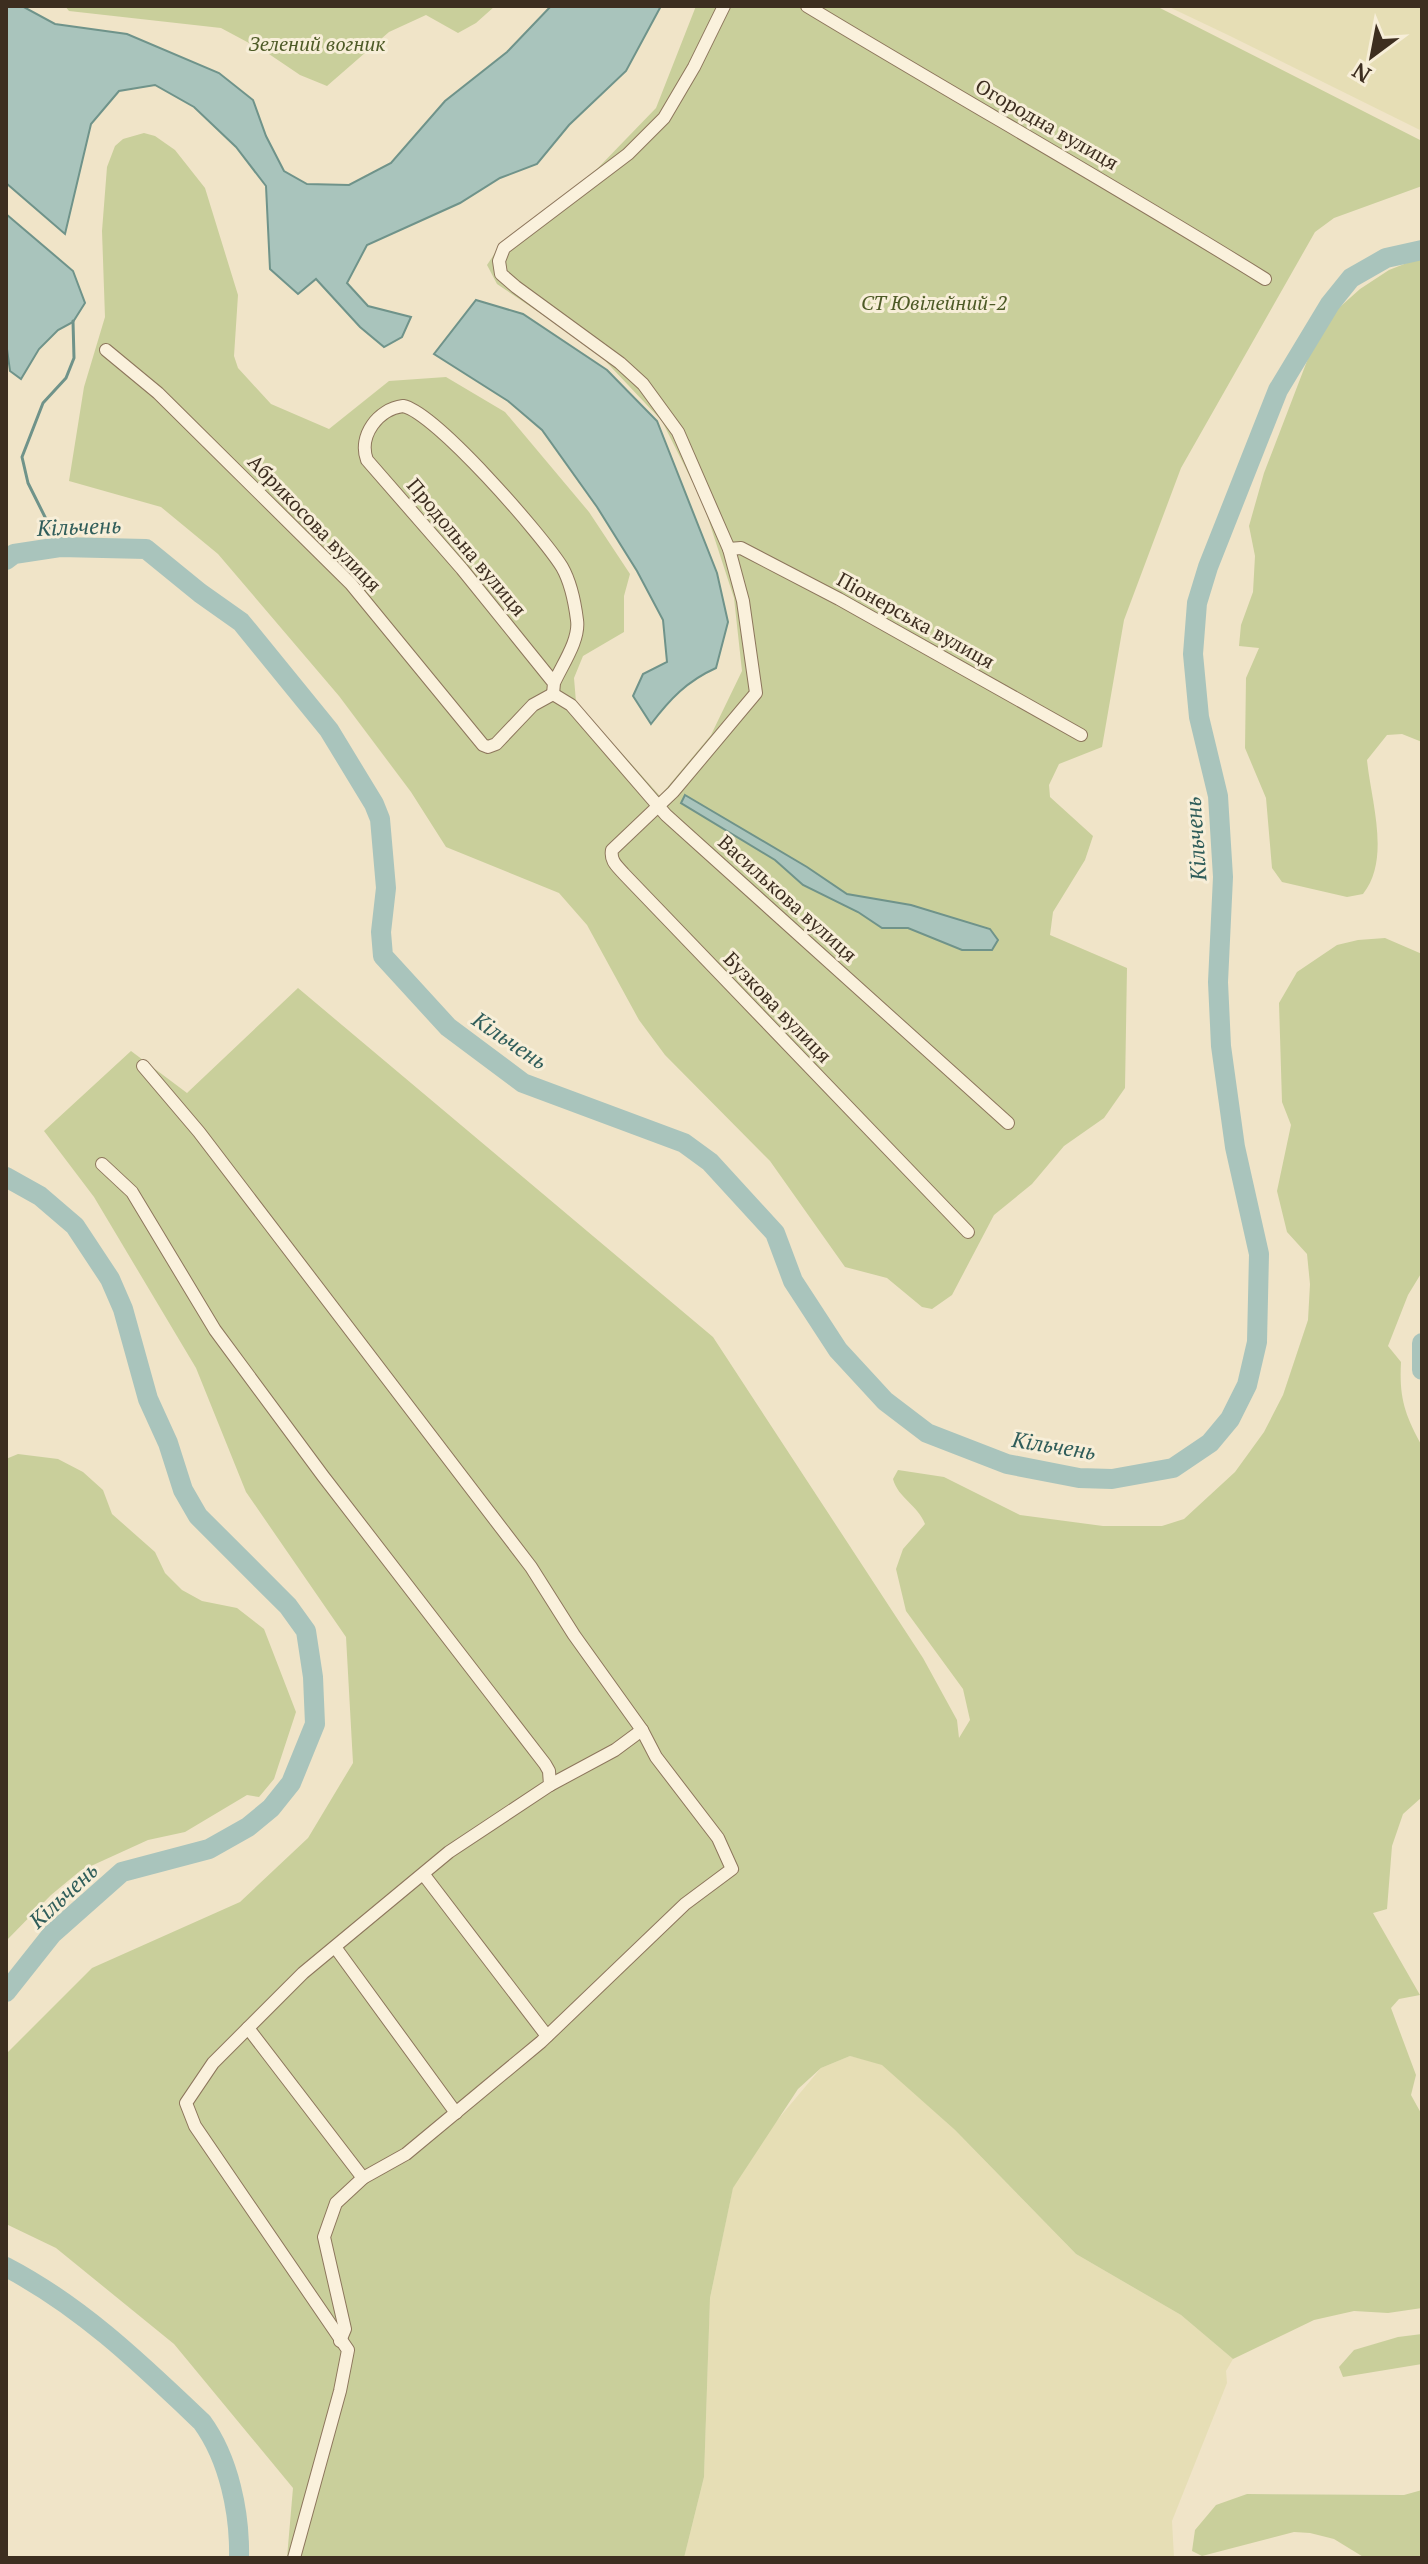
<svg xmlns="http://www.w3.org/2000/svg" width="1428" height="2564" font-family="'PT Serif',serif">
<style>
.farmland{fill:#e6deb5}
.green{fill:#c9cf9b}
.water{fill:#a9c4bc;stroke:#6f938a;stroke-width:2}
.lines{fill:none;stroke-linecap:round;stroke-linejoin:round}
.stream{stroke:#6f938a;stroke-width:3}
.river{stroke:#a9c4bc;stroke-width:20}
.street-casing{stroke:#8d765c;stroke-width:14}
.street{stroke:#faf1dc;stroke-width:12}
.labels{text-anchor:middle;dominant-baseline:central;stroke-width:6;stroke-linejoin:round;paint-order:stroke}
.park-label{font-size:20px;font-style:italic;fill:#4d5a26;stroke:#f7eed8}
.street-label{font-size:20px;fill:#3d2e20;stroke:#f7eed8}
.water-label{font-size:22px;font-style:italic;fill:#2f5d5a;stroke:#f7eed8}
</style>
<rect width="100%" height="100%" fill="#f0e4c8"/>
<g class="farmland">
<path d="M1167 6H1422V131L1228 35Z"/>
<path d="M850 2056 882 2064 955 2130 1076 2254 1181 2315 1233 2359 1226 2371 1227 2383 1172 2521 1174 2558H684L704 2477 710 2298 733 2187 769 2130 821 2068Z"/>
</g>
<g class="green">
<path d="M65 6H495L476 23 458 33 426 15 389 32 327 86 300 75 266 52 221 28 69 11Z"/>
<path d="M696 6H1156L1422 141V186L1334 218 1315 232 1181 468 1124 620 1102 747 1059 764 1049 785 1050 797 1093 836 1085 860 1053 912 1050 935 1127 968 1125 1088 1104 1118 1064 1146 1032 1184 994 1215 952 1295 932 1309 922 1307 887 1278 845 1267 770 1161 665 1055 639 1020 587 925 559 893 446 847 411 792 339 696 218 554 161 507 69 481 84 387 105 317 102 231 107 167 115 146 123 139 144 133 155 136 175 150 205 188 238 295 234 356 238 368 271 404 329 429 389 381 446 377 505 412 589 512 630 574 624 596V632L583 656 574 678 576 702 660 796 711 735 742 671 734 598 703 503 662 421 595 350 497 284 487 265 499 247 597 169 656 108Z"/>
<path d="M1417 259H1422V742L1402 734 1387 735 1367 760C1371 801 1391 859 1363 894L1347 897 1282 882 1272 868 1266 798 1245 748 1246 678 1259 648 1239 646 1241 625 1253 592 1255 556 1249 526 1264 473 1312 348 1332 314 1360 289 1389 270Z"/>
<path d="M1385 938 1422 954V1272L1408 1295 1388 1346 1401 1362C1399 1398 1405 1415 1422 1446V1797L1403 1814 1392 1846 1387 1909 1373 1913 1420 1995 1399 1999 1391 2008 1416 2075 1411 2095 1422 2115V2308L1388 2313 1354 2311 1314 2320 1233 2359 1181 2315 1076 2254 955 2130 882 2065 850 2056 821 2068 798 2089 733 2188 710 2298 704 2477 684 2558H287L293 2488 174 2344 56 2248 6 2224V2054L92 1968 240 1902 308 1838 353 1763 346 1637 246 1492 196 1368 94 1197 44 1131 131 1051 187 1093 298 988 713 1337 923 1658 957 1720 959 1738 970 1720 963 1689 906 1611 896 1569 903 1549 925 1524C918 1505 898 1498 893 1479L898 1470 944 1477 1020 1515 1103 1526H1162L1184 1519 1235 1472 1264 1432 1283 1395 1308 1320 1310 1284 1307 1254 1287 1232 1277 1191 1291 1125 1282 1102 1279 1003 1297 972 1337 945 1358 940Z"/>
<path d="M18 1454 58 1459 83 1472 103 1490 112 1514 155 1552 165 1573 182 1590 202 1601 237 1608 264 1629 296 1712 274 1779 259 1797 247 1795 185 1832 148 1840 80 1871 51 1895 6 1941V1459Z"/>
<path d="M1422 2334V2364L1343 2377 1339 2367 1354 2350 1398 2337Z"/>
<path d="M1422 2490V2558H1365L1334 2539 1310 2533 1294 2532 1202 2556 1192 2551 1195 2530 1216 2505 1247 2494 1404 2495Z"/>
</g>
<g class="water">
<path d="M6 6H22L55 24 127 34 219 73 253 100 266 136 284 171 307 184 349 185 391 163 445 101 507 52 551 6H661L626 71 569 125 537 164 500 178 460 203 367 245 347 283 368 306 411 317 402 337 384 347 360 327 316 279 298 294 270 269 266 186 236 147 194 107 155 85 119 91 91 124 65 234 6 183Z"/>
<path d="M6 214 73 271 85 303 73 322 58 330 39 349 21 379 10 371 6 342Z"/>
<path d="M476 300 523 314 607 370 657 421 717 573 728 622 716 668C687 681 670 699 651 724L633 696 643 674 667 662 663 620 637 571 597 507 542 430 508 401 434 354Z"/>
<path d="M685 795 807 867 847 894 911 905 990 929 998 940 992 950H962L908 928H882L858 912 803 885 775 860 681 803Z"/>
</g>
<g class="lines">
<path class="stream" d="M60 547 28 483 22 457 43 403 66 378 74 358 73 321"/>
<g class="river">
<path d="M6 560 14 554 60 547 146 549 200 593 241 622 329 730 374 804 380 819 386 888 381 932 383 956 448 1027 523 1083 684 1143 710 1162 775 1233 793 1281 838 1350 885 1401 927 1433 1007 1464 1079 1478 1112 1479 1173 1468 1210 1443 1230 1419 1247 1385 1257 1342 1259 1254 1235 1147 1221 1046 1218 982 1223 877 1218 796 1199 717 1193 654 1197 603 1208 567 1278 390 1330 304 1351 278 1386 258 1422 250"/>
<path d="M6 1177 40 1196 75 1226 110 1279 123 1309 148 1399 168 1443 183 1490 198 1516 288 1606 306 1631 313 1677 315 1724 291 1783 271 1808 248 1827 209 1849 122 1872 52 1934 6 1992"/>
<path d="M1422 1343V1370"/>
<path d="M6 2267C81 2306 141 2364 202 2422 229 2459 240 2513 239 2558"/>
</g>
<g class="street-casing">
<g id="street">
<path d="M724 6 694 67 664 118 628 154 504 248 499 261 501 274 516 287 620 363 643 384 678 432 729 549 743 601 756 693 673 792 612 850C610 861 617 866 624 874L968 1232"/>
<path d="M807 6C959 98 1114 185 1265 279"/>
<path d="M106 350 158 393 351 584 483 745 488 747 496 744 533 705 553 694"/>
<path d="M729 549 741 548 839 599 1081 735"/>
<path d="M553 694 554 683 462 569 367 460C358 436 378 409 403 406 435 412 542 535 562 567 570 581 575 604 577 620 580 640 562 665 554 683"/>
<path d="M553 694 571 705 666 815 1008 1123"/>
<path d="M143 1066 199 1132 531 1567 574 1635 642 1730 656 1757 718 1838 732 1869 685 1904 541 2042 406 2154 363 2178 336 2203 324 2237 345 2329 340 2341"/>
<path d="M102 1164 132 1192 215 1330 323 1476 545 1764 549 1771 550 1785 449 1852 303 1973 213 2063 186 2103 195 2126 348 2350 340 2391 294 2558"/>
<path d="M550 1785 615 1750 642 1730"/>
<path d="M424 1875 547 2036"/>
<path d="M335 1947 456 2113"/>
<path d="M248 2028 363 2178"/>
</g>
</g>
<use href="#street" class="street"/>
</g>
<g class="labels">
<g class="park-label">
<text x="317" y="43">Зелений вогник</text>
<text x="934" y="302">СT Ювілейний-2</text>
</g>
<g class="street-label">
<text transform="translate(1047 124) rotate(30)">Огородна вулиця</text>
<text transform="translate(315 523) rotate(46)">Абрикосова вулиця</text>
<text transform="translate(467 547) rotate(50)">Продольна вулиця</text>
<text transform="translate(916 620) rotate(29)">Піонерська вулиця</text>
<text transform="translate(788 898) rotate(42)">Василькова вулиця</text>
<text transform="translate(778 1007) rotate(46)">Бузкова вулиця</text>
</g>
<g class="water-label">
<text transform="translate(79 526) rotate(-2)">Кільчень</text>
<text transform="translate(1195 839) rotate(-94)">Кільчень</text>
<text transform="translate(510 1040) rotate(34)">Кільчень</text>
<text transform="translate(1054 1445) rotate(9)">Кільчень</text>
<text transform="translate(63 1895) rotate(-43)">Кільчень</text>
</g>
</g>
<rect width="1428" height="2564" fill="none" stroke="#3d2e20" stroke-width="16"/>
<g transform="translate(1372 56) rotate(212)" stroke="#f7eed8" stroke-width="6" paint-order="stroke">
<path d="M0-6L14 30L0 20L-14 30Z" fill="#3d2e20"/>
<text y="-12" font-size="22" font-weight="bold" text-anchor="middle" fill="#3d2e20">N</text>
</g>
</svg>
